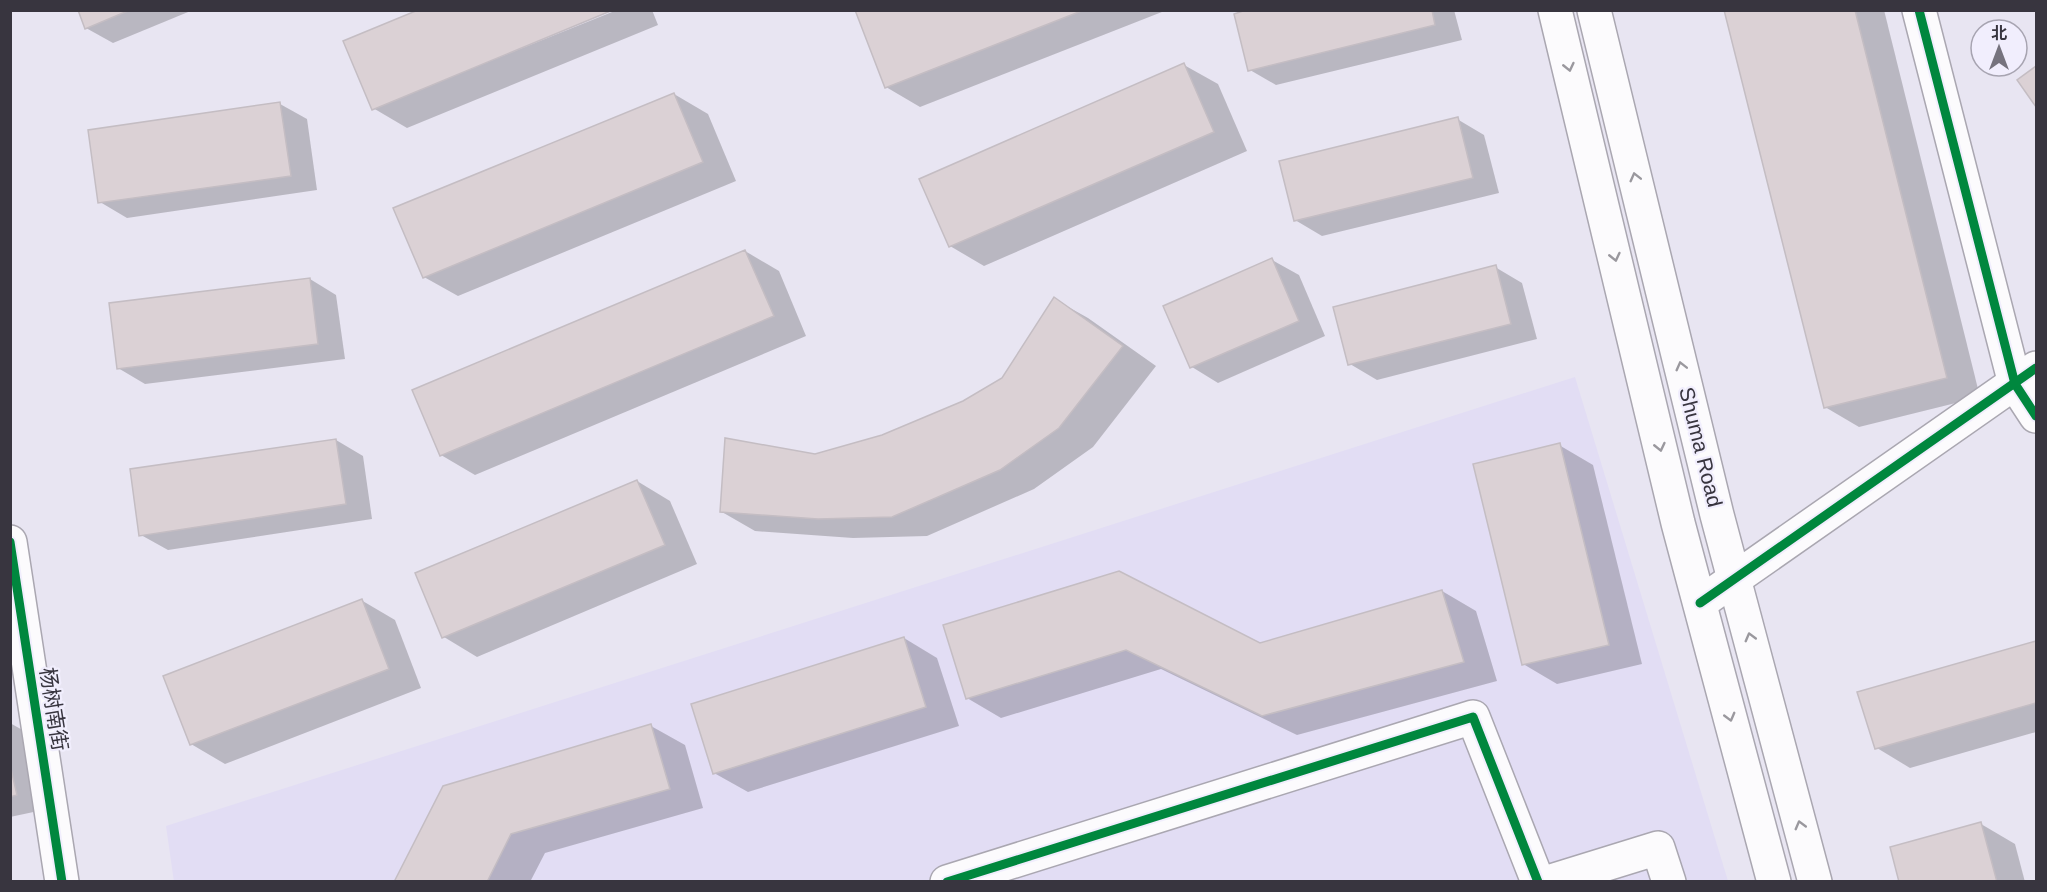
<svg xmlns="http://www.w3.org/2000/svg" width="2047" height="892" font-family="Helvetica,'Noto Sans SC',sans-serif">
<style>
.built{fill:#e2ddf4}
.shadow{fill:#0003}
.building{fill:#dbd1d5;stroke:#c4bdc3;stroke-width:1.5}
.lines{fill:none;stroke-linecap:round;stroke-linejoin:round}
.minor-casing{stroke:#aaa7b1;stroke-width:36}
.major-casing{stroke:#aaa7b1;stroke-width:36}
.minor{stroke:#fcfbfd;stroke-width:33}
.major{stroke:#fcfbfd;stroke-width:33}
.cycleway-casing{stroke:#f1eefd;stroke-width:13}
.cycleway{stroke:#00873e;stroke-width:9}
.oneway{stroke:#9a989e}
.labels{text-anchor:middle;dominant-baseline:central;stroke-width:4.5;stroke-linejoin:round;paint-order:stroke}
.street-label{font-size:21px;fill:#38353f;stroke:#f1eefd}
</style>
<rect width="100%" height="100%" fill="#e8e5f2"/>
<path class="built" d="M1575 377 1728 881 174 882 166 826Z"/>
<g class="shadow">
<path d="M79 10H193L113 43 86 28Z"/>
<path d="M617 10H652L658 25 407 128 373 108Z"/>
<path d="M856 10H1167L920 107 886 87Z"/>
<path d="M1253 10H1454L1462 40 1276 85 1250 70Z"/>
<path d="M1726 10H1884L1980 397 1859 427 1825 407Z"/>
<path d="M1184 65 1218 84 1247 151 984 266 950 246Z"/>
<path d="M2036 68V105L2019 80Z"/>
<path d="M674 94 708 114 736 181 458 296 424 277Z"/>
<path d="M280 104 307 119 317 190 127 218 100 202Z"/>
<path d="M1457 119 1484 135 1499 193 1322 236 1295 220Z"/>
<path d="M745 251 779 271 806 336 475 475 441 455Z"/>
<path d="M1272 260 1299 275 1325 336 1218 383 1192 367Z"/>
<path d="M1495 267 1522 283 1537 339 1377 380 1350 364Z"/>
<path d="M310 279 336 295 345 359 145 384 118 368Z"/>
<path d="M1054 299 1088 318 1156 366 1093 447 1034 489 927 536 853 538 755 531 722 512 815 455 883 436 964 402 1003 379Z"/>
<path d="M336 440 363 456 372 519 168 550 141 535Z"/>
<path d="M1559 445 1593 465 1642 664 1557 684 1523 664Z"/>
<path d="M637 481 670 501 697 564 477 657 444 637Z"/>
<path d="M1442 591 1476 611 1497 681 1297 735 1161 669 1001 718 967 698 945 626 1260 645Z"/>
<path d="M361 600 395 620 421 688 225 764 191 744Z"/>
<path d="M904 638 937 658 959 726 748 792 714 773Z"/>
<path d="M2036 643V732L1910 768 1877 748 1859 693Z"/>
<path d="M10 723 26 732 43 810 10 817Z"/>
<path d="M651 726 685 745 703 808 545 853 530 882H396Z"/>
<path d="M1981 824 2015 844 2025 882H1901Z"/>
</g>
<g class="building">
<path d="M78 10H130L85 29Z"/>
<path d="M418 10H613L372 110 343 41Z"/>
<path d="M855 10H1084L885 88Z"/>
<path d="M1246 10H1432L1435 25 1248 71 1234 14Z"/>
<path d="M1724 10H1855L1947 378 1824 408Z"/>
<path d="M1184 63 1214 132 949 247 919 179Z"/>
<path d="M2036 66V107L2017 80Z"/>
<path d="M674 93 703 162 423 278 393 208Z"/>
<path d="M280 102 291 176 98 203 88 130Z"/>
<path d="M1458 117 1473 178 1294 221 1279 161Z"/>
<path d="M745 250 774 316 440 456 412 390Z"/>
<path d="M1272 258 1299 321 1190 368 1163 306Z"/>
<path d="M1496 265 1511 324 1348 365 1333 307Z"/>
<path d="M310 278 318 344 117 369 109 303Z"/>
<path d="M1054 297 1123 346 1059 428 1000 470 892 517 818 519 720 512 725 438 815 454 882 435 963 401 1002 378Z"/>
<path d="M336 439 346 504 139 536 130 469Z"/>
<path d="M1560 443 1609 645 1522 665 1473 464Z"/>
<path d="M637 480 665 545 442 638 415 573Z"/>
<path d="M1119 571 1260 643 1442 590 1464 662 1262 716 1126 650 966 699 943 625Z"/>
<path d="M362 599 389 669 190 745 163 676Z"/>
<path d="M904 637 926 707 713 774 691 704Z"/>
<path d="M2036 641V703L1875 749 1857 692Z"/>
<path d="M651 724 670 789 511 834 487 882H394L443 786Z"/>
<path d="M10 765 17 795 10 797Z"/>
<path d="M1981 822 1997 882H1899L1890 847Z"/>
</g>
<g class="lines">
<g class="minor-casing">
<g id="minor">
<path d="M1919 10 2015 384 2036 416"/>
<path d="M10 542 62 882"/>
<path d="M1700 603 2036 368"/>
<path d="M947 882 1473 717 1538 882"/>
<path d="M1548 882 1658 848 1669 882"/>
</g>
</g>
<g class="major-casing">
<g id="major">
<path d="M1555 10 1678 523 1774 882"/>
<path d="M1594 10 1717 515 1815 882"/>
</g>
</g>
<use href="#minor" class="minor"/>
<use href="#major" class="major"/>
<g class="cycleway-casing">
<g id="cycleway">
<path d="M1919 10 2015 384 2036 416"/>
<path d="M10 542 62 882"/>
<path d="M1700 603 2036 368"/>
<path d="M947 882 1473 717 1538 882"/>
</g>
</g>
<use href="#cycleway" class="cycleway"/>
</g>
<defs><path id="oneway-chevron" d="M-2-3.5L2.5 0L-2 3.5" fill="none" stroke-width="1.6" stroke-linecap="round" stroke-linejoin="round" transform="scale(1.5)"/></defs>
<g class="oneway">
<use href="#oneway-chevron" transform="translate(1569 67) rotate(77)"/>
<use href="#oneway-chevron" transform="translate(1635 177) rotate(-104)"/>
<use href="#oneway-chevron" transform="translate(1615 257) rotate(77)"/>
<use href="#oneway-chevron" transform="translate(1681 366) rotate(-104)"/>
<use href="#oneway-chevron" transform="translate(1660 447) rotate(77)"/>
<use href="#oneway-chevron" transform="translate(1750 637) rotate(-105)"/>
<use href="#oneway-chevron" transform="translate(1730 717) rotate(75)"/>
<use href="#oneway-chevron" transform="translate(1800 825) rotate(-105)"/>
</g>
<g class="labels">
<g class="street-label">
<text transform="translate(1701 447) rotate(76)">Shuma Road</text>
<text transform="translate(54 709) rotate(81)">杨树南街</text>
</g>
</g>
<rect width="2047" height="892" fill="none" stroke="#38353f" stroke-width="24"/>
<g transform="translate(1999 48)"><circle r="28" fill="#f1eefd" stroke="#a7a4b1" stroke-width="1.5"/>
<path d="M0-4.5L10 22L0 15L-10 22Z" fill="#76737e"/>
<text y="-9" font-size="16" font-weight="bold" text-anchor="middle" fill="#38353f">北</text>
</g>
</svg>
